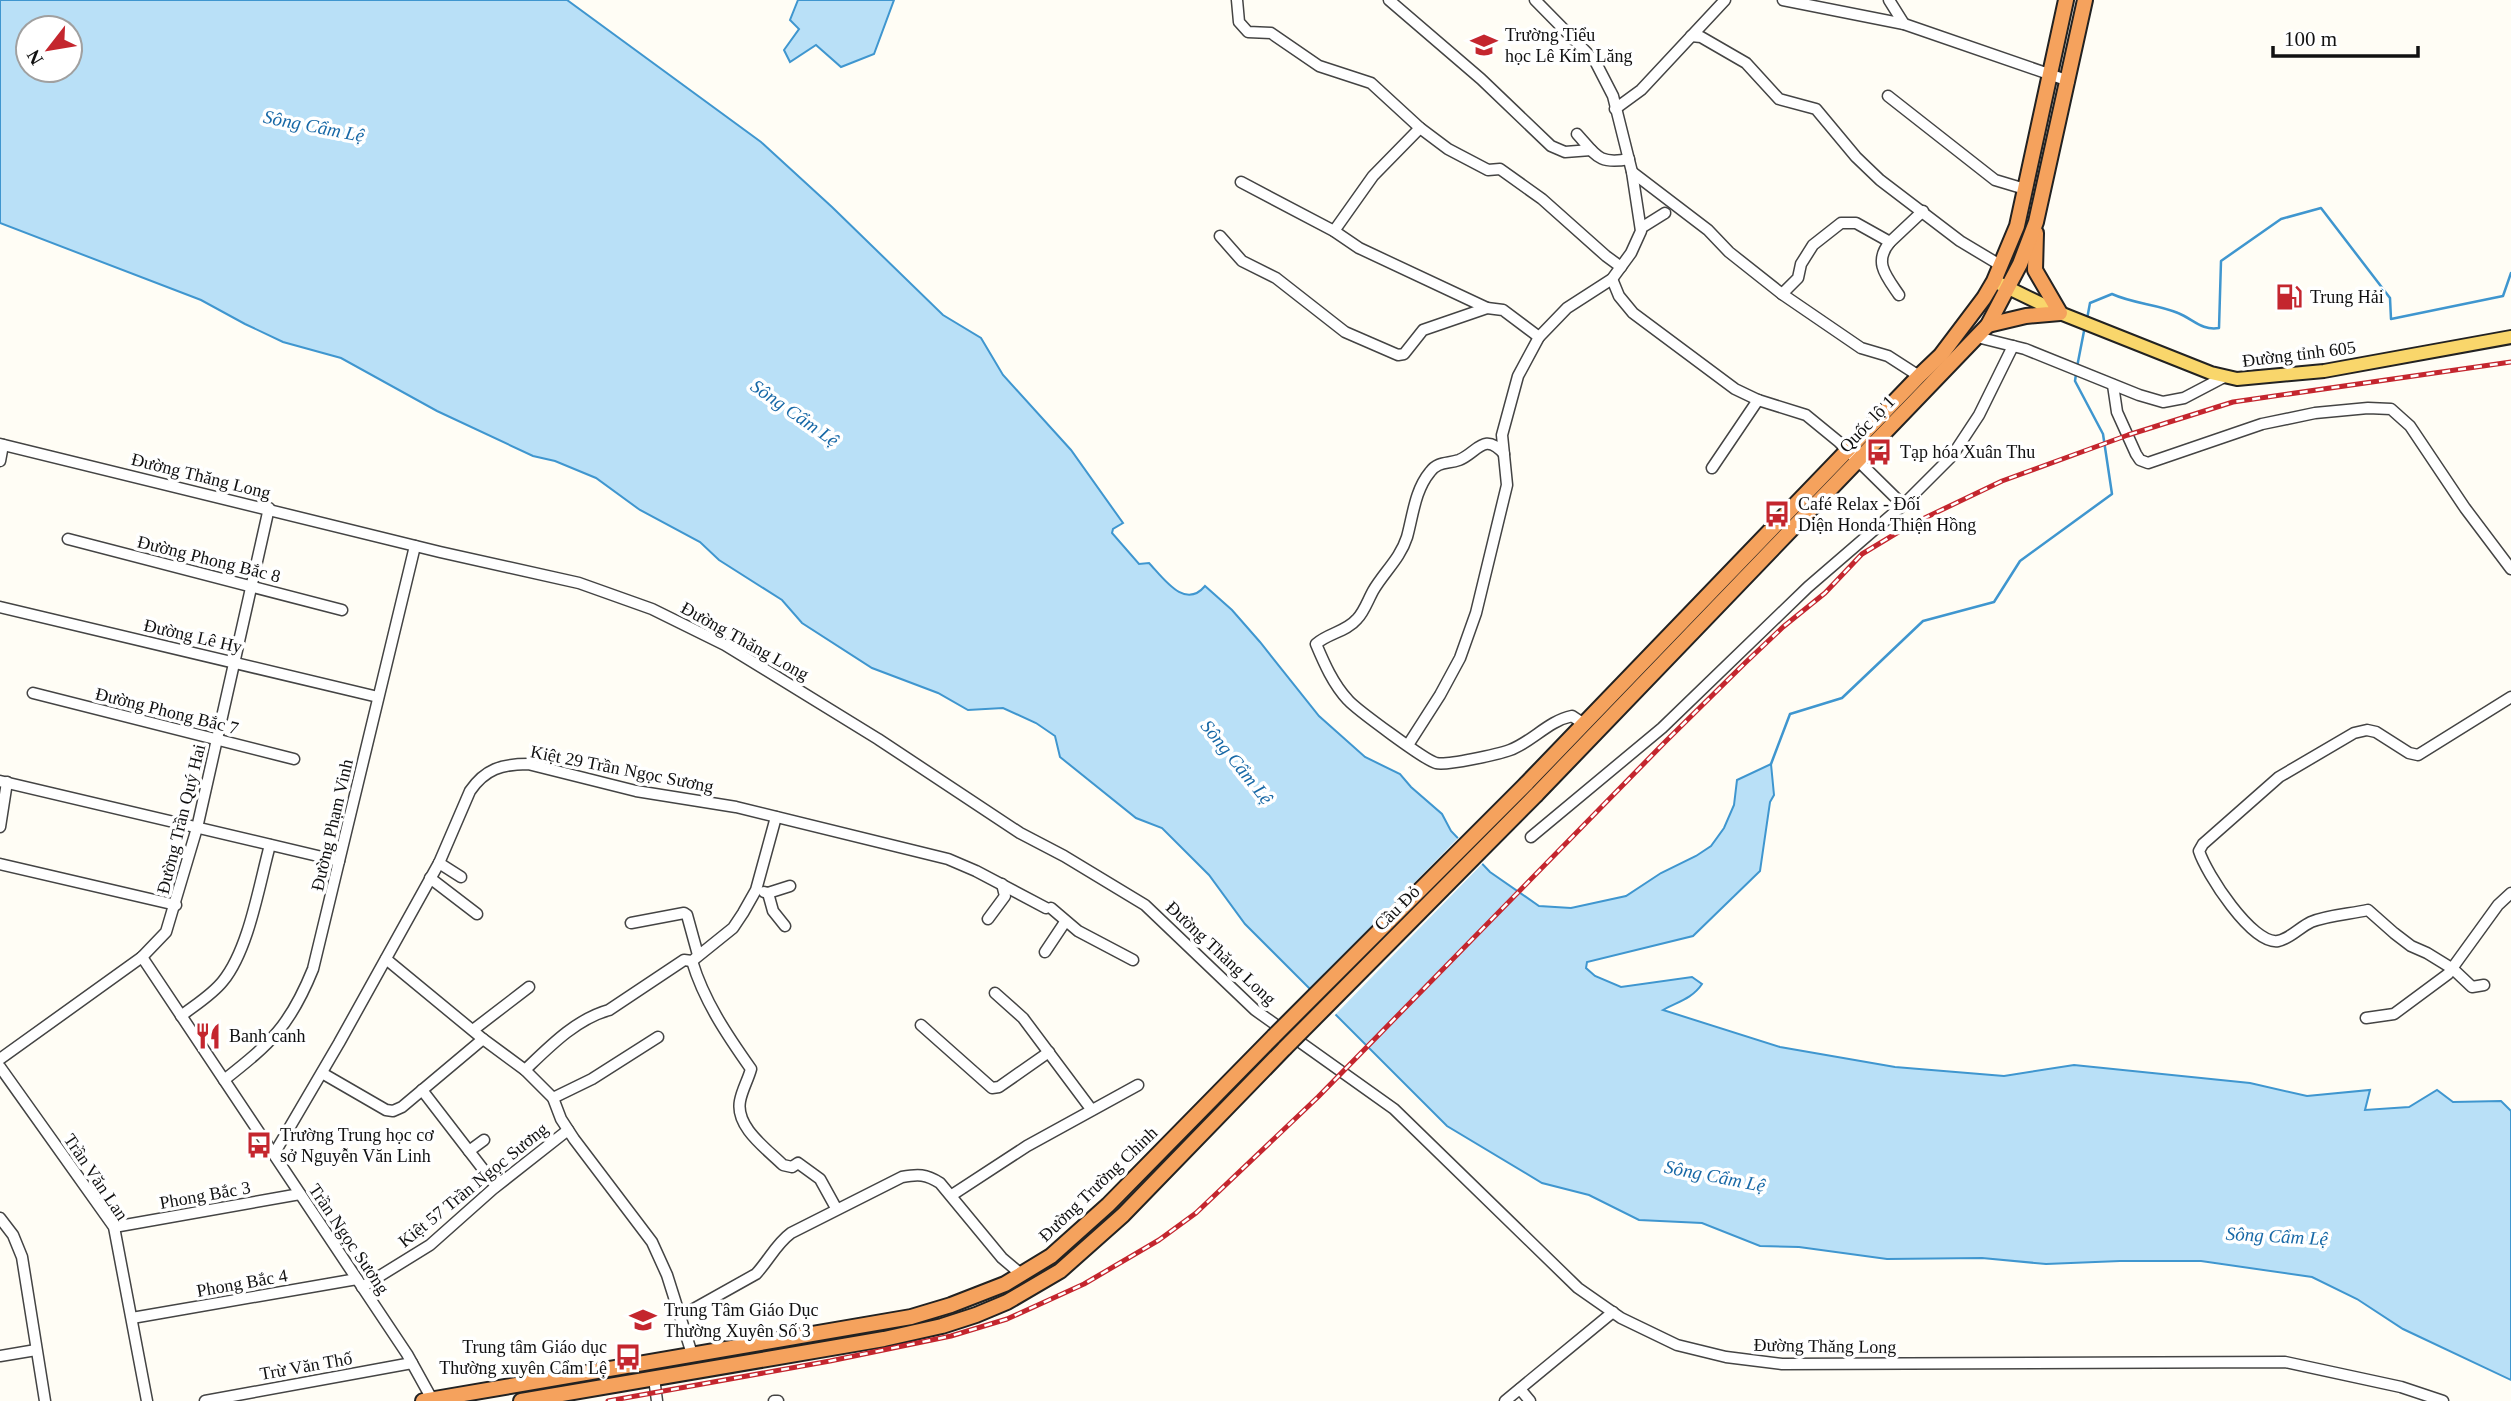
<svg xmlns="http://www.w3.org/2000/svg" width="2511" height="1401" font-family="'Times New Roman',serif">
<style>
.water{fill:#b9e0f7;stroke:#3f96cf;stroke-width:2;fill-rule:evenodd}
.pier{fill:#fffdf5}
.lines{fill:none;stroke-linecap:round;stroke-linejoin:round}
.stream{stroke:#3f96cf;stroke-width:2.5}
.minor-casing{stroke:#444;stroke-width:13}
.major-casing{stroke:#222;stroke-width:16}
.highway-casing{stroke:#222;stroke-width:18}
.minor{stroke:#fff;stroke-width:10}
.major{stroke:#f9d66b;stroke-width:12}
.highway{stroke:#f5a25d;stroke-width:14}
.rail-casing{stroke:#c4262e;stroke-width:5}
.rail{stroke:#fff;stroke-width:2.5;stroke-dasharray:8;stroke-linecap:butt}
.highway-bridge-casing{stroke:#222;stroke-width:18;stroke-linecap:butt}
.highway-bridge{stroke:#f5a25d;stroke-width:14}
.labels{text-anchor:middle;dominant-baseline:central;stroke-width:7;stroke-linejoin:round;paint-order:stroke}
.poi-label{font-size:18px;fill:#111;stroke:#fff;text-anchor:start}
.street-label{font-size:18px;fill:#111;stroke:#fff}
.water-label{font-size:19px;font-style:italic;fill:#1768a6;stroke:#fff}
</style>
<rect width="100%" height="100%" fill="#fffdf5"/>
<g class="water">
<path d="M0 0H567L761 142 832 207 943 315 981 338 1003 375 1071 450 1123 523 1113 529 1112 533 1139 564 1149 563C1164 579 1185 610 1205 586L1232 610 1260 642 1319 716 1365 757 1400 774 1411 787 1442 814 1451 831 1490 872 1539 906 1571 908 1626 896 1661 873 1696 856 1711 846 1724 828 1734 805 1737 780 1771 764 1774 795 1770 802 1760 871 1693 936 1587 962 1586 968 1595 976 1621 987 1692 977 1702 984C1692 999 1677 1002 1663 1010L1780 1047 1895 1067 2004 1076 2074 1065 2250 1083 2307 1096 2370 1090 2365 1110 2409 1107 2437 1090 2453 1102 2501 1101 2511 1111V1380L2403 1329 2357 1299 2312 1277 2201 1261H2120L2046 1264 1982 1258 1887 1259 1799 1247 1760 1246 1702 1223 1639 1220 1589 1195 1542 1183 1447 1126 1245 924 1209 875 1162 828 1136 818 1060 757 1055 736 1036 723 1003 708 968 710 938 693 872 668 802 623 782 600 719 560 700 542 640 510 596 478 555 461 533 456 437 411 341 358 283 342 245 324 201 300 0 223ZM28 28H70V70H28Z"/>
<path d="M798 0H894L874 54 841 67 816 45 790 62 784 50 799 29 790 20Z"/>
</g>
<path class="pier" d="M1460 836 1485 861 1333 1017 1307 992Z"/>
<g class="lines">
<g class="stream">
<path d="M2087 319 2090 303 2112 294C2134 304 2157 304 2178 313 2193 319 2202 331 2219 328L2221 261 2281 219 2321 208 2390 298 2391 319 2503 296 2511 273"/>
<path d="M2077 367 2085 326"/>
<path d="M1771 764 1790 714 1842 698 1923 621 1994 602 2020 561 2112 494 2103 434 2075 381 2076 374"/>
</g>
<g class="minor-casing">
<g id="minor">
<path d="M1237 0 1239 22 1248 32 1271 33 1319 66 1371 83 1420 128 1448 149 1488 170 1500 169 1542 199 1606 256 1621 267"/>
<path d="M1389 0 1481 79 1551 146 1565 152 1591 150"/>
<path d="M1783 0 1904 24 2069 81"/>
<path d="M1889 0 1904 24"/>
<path d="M1691 36 1701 37 1746 63 1779 99 1816 109 1856 157 1880 180 1960 241 2000 265"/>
<path d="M1888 96 1995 180 2025 189"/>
<path d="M1615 109 1641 90 1725 0"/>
<path d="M1577 134C1596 155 1598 165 1629 159"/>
<path d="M1632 172 1708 230 1729 252 1782 294 1861 348 1888 356 1919 376"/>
<path d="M1241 182 1334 231 1359 248 1487 308"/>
<path d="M1641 228 1665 213"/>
<path d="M1334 231 1373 176 1420 128"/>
<path d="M1220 236 1242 261 1276 278 1345 332 1398 355 1404 354 1423 330 1487 308 1503 310 1539 337"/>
<path d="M1890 242C1873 262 1886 276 1899 295"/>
<path d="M1612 279 1619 296 1633 313 1735 389 1758 400 1806 415 1839 442 1903 505"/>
<path d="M1782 294 1798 278 1801 264 1813 245 1841 223H1856L1890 242 1923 211"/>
<path d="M1977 337 2025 349 2139 395 2163 402 2184 398 2226 376"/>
<path d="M2113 385 2117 412 2136 454 2140 460 2148 463 2262 424 2315 413 2368 408 2391 409 2410 426 2465 508 2511 569"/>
<path d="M0 444 440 552 579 583 652 609 725 645 878 739 1020 833 1064 856 1145 905 1255 1010 1394 1109 1578 1288 1621 1318 1677 1345 1726 1357 1782 1364 2285 1362 2401 1387 2443 1401"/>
<path d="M1504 454C1484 431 1477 453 1459 460 1448 464 1438 461 1430 472 1415 490 1413 515 1407 537 1400 559 1384 572 1373 591 1368 600 1364 612 1357 619 1346 632 1328 633 1316 644 1324 663 1333 684 1348 700 1356 709 1426 761 1436 763 1446 766 1499 754 1510 750 1532 742 1548 721 1572 716L1584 724"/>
<path d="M0 461 3 445"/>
<path d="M1712 468 1758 400"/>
<path d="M68 539 342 610"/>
<path d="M0 607 378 697"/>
<path d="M33 693 294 759"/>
<path d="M1408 745 1440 695 1460 658 1476 613 1507 485 1502 435 1518 376 1539 337 1567 308 1612 279 1631 253 1641 231 1632 172 1613 96 1595 61 1535 0"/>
<path d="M0 781 339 861"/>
<path d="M0 827 7 782"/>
<path d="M1531 837 1662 728 1808 587 1903 505 1952 456 1979 415 2013 346"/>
<path d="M439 863 461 877"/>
<path d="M0 864 176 905"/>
<path d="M430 878 477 914"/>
<path d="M764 892 768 893 790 886"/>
<path d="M768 893 773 911 785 926"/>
<path d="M1051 908 1078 931 1133 960"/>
<path d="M988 919 1005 896 1002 884"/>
<path d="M631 923 684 913 687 915 698 955"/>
<path d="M1045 952 1065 922"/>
<path d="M142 957 407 1354 433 1401"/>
<path d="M386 959 483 1039 525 1070 553 1098 561 1119 574 1139 652 1242 667 1275 692 1354"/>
<path d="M692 961C704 1001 727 1035 751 1069 748 1080 742 1090 740 1101 735 1127 767 1149 783 1165L792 1167 798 1163 820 1179 836 1208"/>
<path d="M2484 985 2472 987 2453 969 2427 953 2411 946 2394 933 2368 910C2350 914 2328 915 2311 922 2300 927 2290 939 2278 941 2252 945 2206 873 2199 851L2203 844 2279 777 2354 733 2367 730 2376 732 2409 753 2418 755 2511 697"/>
<path d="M995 993 1023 1018 1091 1109"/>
<path d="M181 1016C195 1005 212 995 223 981 249 949 259 885 270 845"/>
<path d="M2366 1018 2394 1014 2448 974 2498 905 2511 893"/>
<path d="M921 1025 992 1088 999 1087 1049 1052"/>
<path d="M473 1030 529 987"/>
<path d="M0 1059 142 957 166 932 197 828 269 508"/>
<path d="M0 1067 114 1227 147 1401"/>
<path d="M525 1070C549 1047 576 1019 609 1010L684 960 692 961 733 928 743 913 756 890 776 817"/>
<path d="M322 1073 386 1110 393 1111 402 1107 483 1039"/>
<path d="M224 1080C271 1043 290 1026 313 969L415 546"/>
<path d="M422 1090 469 1151"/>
<path d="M553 1098 592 1079 658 1037"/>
<path d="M484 1140 469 1151 496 1186"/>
<path d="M274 1154 339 1043 439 863 470 791C485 769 502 764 528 764L636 791 736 807 948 859 976 871 1046 908"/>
<path d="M952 1195 1027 1146 1138 1085"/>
<path d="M0 1218 13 1235 22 1257 45 1401"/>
<path d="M114 1227 300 1194"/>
<path d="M362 1287 430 1245 493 1189 568 1130"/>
<path d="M681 1316 756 1274C769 1260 776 1244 791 1233L902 1177C918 1174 926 1174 940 1183L1002 1258 1022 1275"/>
<path d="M132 1318 357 1279"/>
<path d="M0 1356 36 1350"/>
<path d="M654 1378 657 1401"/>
<path d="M1520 1389 1530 1401"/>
<path d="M205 1401 412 1363"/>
<path d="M774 1401H778"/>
<path d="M1505 1401 1613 1312"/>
</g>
</g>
<g class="major-casing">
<path id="major" d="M1994 281 2060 313 2211 373 2237 379 2324 371 2511 337"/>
</g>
<g class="highway-casing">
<g id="highway">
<path d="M1988 325 2026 316 2060 313 2035 270 2036 233"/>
<path d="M1526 784 1919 376 1941 355 1984 298 1994 281 2017 226 2066 0"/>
<path d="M1536 795 1988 325 2020 264 2036 222 2085 0"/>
<path d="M423 1401 911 1317 951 1305 1005 1284 1051 1256 1108 1205 1274 1036"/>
<path d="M521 1401 884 1339 942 1326 976 1315 1007 1302 1060 1271 1123 1215 1285 1048"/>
</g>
</g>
<use href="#minor" class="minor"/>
<use href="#major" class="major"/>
<use href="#highway" class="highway"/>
<g class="rail-casing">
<path id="rail" d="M608 1401 830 1361 951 1336 1007 1319 1084 1284 1159 1240 1196 1213 1318 1097 1665 742 1745 663 1783 627 1825 593 1862 554 1910 525 2002 481 2128 435 2233 402 2511 362"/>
</g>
<use href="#rail" class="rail"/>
<g class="highway-bridge-casing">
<g id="highway-bridge">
<path d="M1274 1036 1526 784"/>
<path d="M1285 1048 1536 795"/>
</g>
</g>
<use href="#highway-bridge" class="highway-bridge"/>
</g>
<defs>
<g id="school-bare" transform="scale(2.1)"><path d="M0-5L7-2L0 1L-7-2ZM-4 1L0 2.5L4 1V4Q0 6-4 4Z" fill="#c4262e" stroke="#fff" stroke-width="2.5" paint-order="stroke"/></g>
<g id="fuel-bare" transform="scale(2.1)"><path d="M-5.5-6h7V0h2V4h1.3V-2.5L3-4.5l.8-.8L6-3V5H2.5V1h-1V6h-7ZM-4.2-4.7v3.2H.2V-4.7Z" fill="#c4262e" stroke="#fff" stroke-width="2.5" paint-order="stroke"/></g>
<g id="bus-bare" transform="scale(2.1)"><path d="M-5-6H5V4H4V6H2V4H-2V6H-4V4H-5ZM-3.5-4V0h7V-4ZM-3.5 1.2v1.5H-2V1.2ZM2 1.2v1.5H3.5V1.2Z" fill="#c4262e" stroke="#fff" stroke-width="2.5" paint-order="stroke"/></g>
<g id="restaurant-bare" transform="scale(2.1)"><path d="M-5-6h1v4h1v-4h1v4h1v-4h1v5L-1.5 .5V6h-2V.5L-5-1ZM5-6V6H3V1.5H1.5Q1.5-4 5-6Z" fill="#c4262e" stroke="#fff" stroke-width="2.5" paint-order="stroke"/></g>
</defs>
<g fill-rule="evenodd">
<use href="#school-bare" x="1484" y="45"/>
<use href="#fuel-bare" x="2289" y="297"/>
<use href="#bus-bare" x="1879" y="452"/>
<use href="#bus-bare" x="1777" y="514"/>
<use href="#restaurant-bare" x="208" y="1036"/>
<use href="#bus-bare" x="259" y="1145"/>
<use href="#school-bare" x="643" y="1320"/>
<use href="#bus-bare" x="628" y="1357"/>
</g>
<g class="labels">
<g class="poi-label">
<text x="1505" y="35">Trường Tiểu<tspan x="1505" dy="21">học Lê Kim Lăng</tspan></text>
<text x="2310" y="297">Trung Hải</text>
<text x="1900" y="452">Tạp hóa Xuân Thu</text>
<text x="1798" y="504">Café Relax - Đối<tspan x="1798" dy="21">Diện Honda Thiện Hồng</tspan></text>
<text x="229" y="1036">Banh canh</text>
<text x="280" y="1135">Trường Trung học cơ<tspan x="280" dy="21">sở Nguyễn Văn Linh</tspan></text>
<text x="664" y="1310">Trung Tâm Giáo Dục<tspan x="664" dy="21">Thường Xuyên Số 3</tspan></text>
<text x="607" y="1347" text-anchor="end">Trung tâm Giáo dục<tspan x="607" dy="21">Thường xuyên Cẩm Lệ</tspan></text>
</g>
<g class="street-label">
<text transform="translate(2299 354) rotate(-7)">Đường tỉnh 605</text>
<text transform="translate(1867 424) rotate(-46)">Quốc lộ 1</text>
<text transform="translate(201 476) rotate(14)">Đường Thăng Long</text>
<text transform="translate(209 559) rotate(14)">Đường Phong Bắc 8</text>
<text transform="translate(193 636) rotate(13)">Đường Lê Hy</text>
<text transform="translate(745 641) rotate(29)">Đường Thăng Long</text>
<text transform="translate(167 711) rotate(14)">Đường Phong Bắc 7</text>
<text transform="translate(622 769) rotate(11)">Kiệt 29 Trần Ngọc Sương</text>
<text transform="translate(181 819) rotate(-76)">Đường Trần Quý Hai</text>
<text transform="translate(332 825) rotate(-77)">Đường Phạm Vinh</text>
<text transform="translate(1397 908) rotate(-45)">Cầu Đỏ</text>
<text transform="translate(1221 953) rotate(43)">Đường Thăng Long</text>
<text transform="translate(96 1177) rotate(56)">Trần Văn Lan</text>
<text transform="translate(1098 1184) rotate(-44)">Đường Trường Chinh</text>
<text transform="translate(473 1185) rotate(-39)">Kiệt 57 Trần Ngọc Sương</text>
<text transform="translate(205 1195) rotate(-10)">Phong Bắc 3</text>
<text transform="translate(349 1239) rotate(56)">Trần Ngọc Sương</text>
<text transform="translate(242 1283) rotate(-10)">Phong Bắc 4</text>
<text transform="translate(1825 1346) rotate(1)">Đường Thăng Long</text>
<text transform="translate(306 1366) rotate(-10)">Trừ Văn Thố</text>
</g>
<g class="water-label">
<text transform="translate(314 126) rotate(11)">Sông Cẩm Lệ</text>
<text transform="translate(795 413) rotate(35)">Sông Cẩm Lệ</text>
<text transform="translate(1237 762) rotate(51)">Sông Cẩm Lệ</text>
<text transform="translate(1715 1176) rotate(11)">Sông Cẩm Lệ</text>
<text transform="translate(2277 1236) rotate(3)">Sông Cẩm Lệ</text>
</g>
</g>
<g transform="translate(49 49) rotate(239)"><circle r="33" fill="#ffffff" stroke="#a0a0a0" stroke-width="2"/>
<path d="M0-5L12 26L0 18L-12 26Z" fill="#c4262e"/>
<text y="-10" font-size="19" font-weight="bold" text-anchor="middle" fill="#111111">N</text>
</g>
<path d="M2273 46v10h145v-10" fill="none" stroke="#111111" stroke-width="3.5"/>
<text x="2284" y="46" font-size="21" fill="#111111" stroke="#ffffff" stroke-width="5" paint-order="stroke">100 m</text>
</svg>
